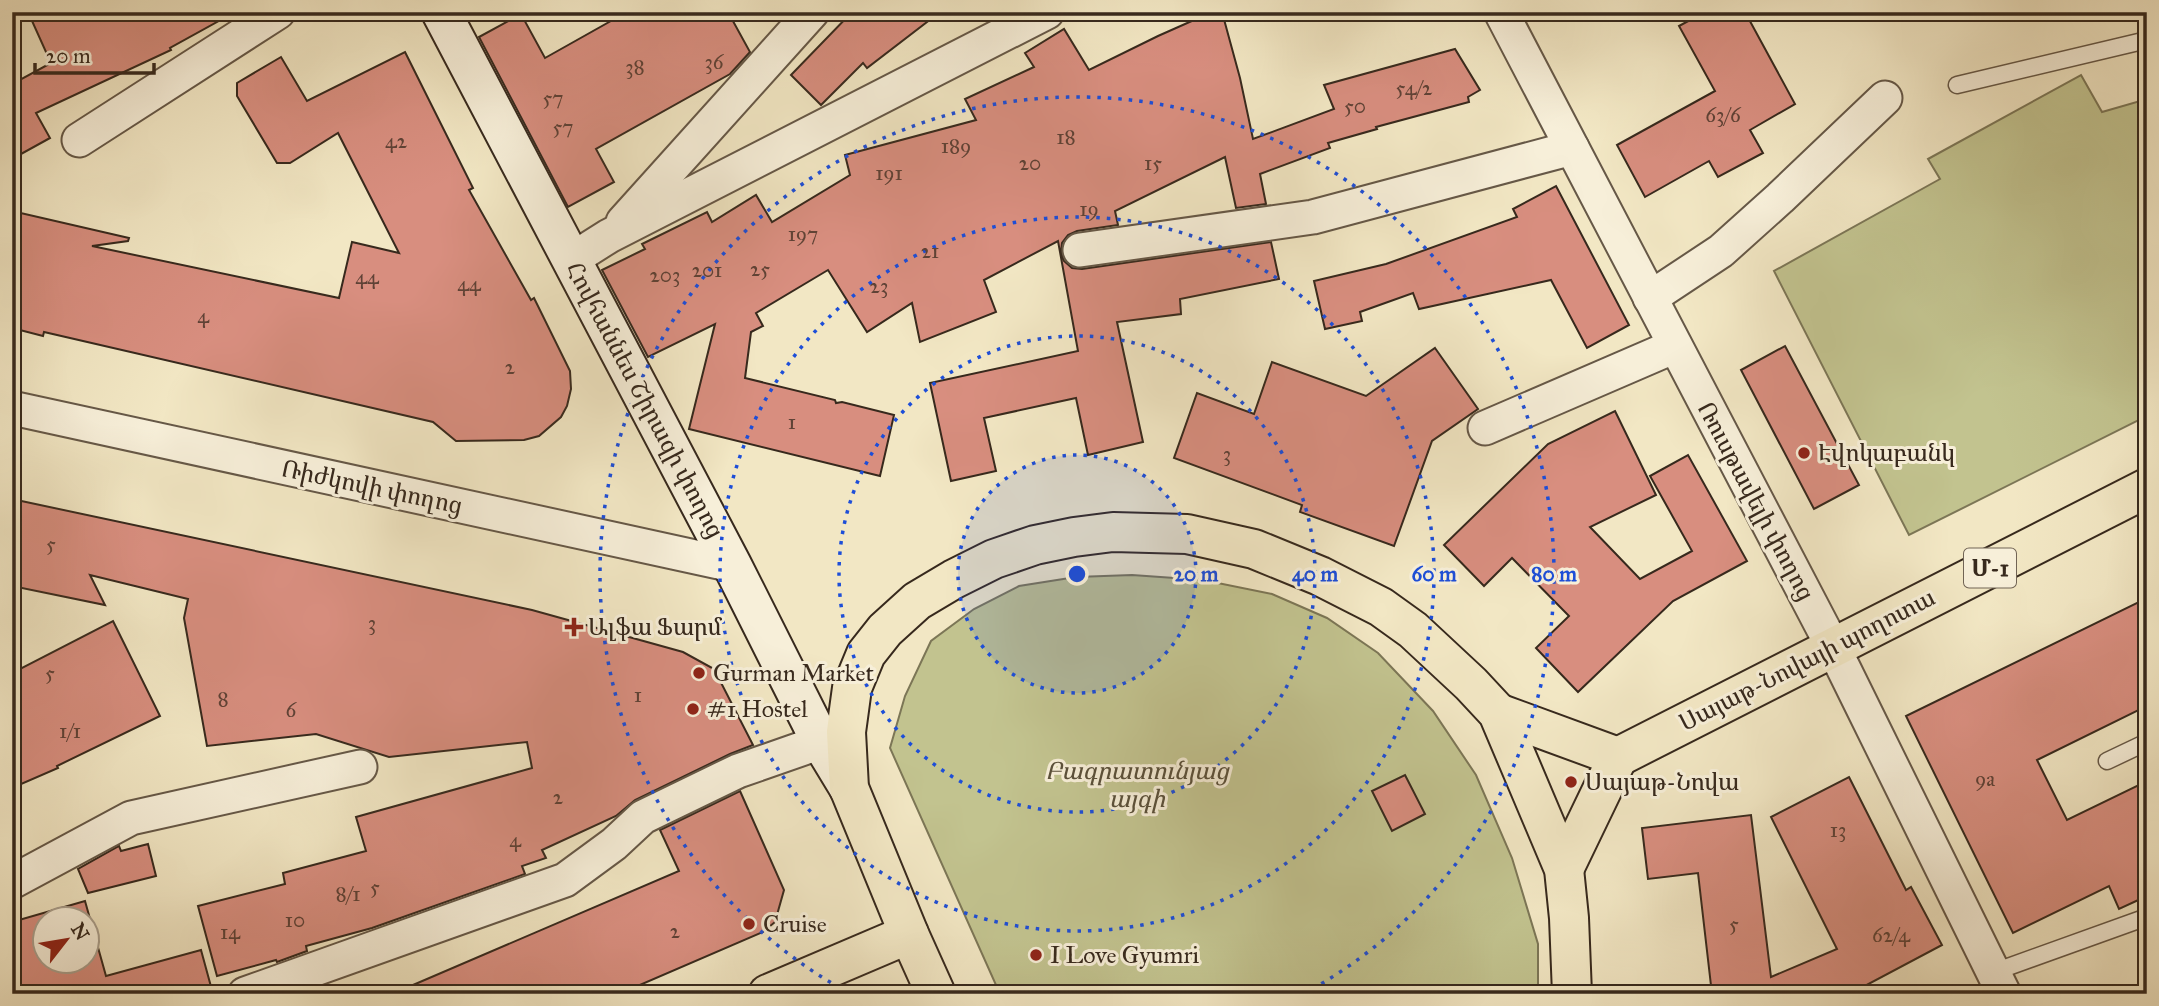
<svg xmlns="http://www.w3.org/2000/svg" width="2159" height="1006" font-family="'IM FELL Great Primer','Noto Serif Armenian',serif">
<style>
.green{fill:#c2c38f;stroke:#7c7656;stroke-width:2}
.building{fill:#d88e7f;stroke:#37291d;stroke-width:2;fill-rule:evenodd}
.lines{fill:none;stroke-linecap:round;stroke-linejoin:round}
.lane-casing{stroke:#665847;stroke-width:19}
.street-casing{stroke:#665847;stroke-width:37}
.secondary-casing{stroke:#37291d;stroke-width:42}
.highway-casing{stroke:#37291d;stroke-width:42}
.lane{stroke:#f7efd9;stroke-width:16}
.street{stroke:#f7efd9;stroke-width:33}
.secondary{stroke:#f7efd9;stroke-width:38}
.highway{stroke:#f2e7c4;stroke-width:38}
.ring{fill:none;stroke:#1d4ed8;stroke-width:3.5;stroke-dasharray:3.5 7}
.poi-dot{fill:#8f2418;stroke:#f7efd9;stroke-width:2.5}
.labels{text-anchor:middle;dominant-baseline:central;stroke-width:6;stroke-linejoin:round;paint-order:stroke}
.number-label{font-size:21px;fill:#5f4236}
.shield{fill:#f7efd9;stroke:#716455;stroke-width:2}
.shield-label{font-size:23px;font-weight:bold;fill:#37291d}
.street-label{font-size:24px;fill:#37291d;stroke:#f7efd9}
.poi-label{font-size:24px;fill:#37291d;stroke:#f7efd9;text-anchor:start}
.park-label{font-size:24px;font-style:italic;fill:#5a503a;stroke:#f7efd9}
.centre{fill:#1d4ed8;stroke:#f7efd9;stroke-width:3.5}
.ring-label{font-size:21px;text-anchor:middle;font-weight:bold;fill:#1d4ed8;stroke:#f7efd9;stroke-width:6;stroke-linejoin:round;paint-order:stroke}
</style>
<rect width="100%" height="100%" fill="#f2e7c4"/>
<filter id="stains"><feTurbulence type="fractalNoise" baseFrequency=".00286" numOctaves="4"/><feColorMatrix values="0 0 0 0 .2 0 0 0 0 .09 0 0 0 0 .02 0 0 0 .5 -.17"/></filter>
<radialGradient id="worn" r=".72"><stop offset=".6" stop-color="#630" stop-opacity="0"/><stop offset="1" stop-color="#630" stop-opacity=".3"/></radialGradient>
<g class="green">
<path d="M2081 75 2102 112 2147 99V416L1909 535 1774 271 1940 179 1928 159Z"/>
<path d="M1132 575 1203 580 1272 594 1327 618 1378 653 1433 711 1476 775 1512 858 1538 944V994H1000L890 748 905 696 931 641 974 609 1019 586 1076 577Z"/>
</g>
<g class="building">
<path d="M28 12H235L170 48 171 50 36 113 50 138 12 159V71L18 81 51 63Z"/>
<path d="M627 12H728L750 52 730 74 596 149 614 182 568 207 479 37 521 14 545 58Z"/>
<path d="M852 12H940L867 68 863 63 821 105 791 75Z"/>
<path d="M1212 12H1222L1240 78 1253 139 1334 109 1324 85 1455 49 1480 90 1468 97 1469 102 1376 127 1377 129 1328 143 1330 148 1260 174 1266 204 1236 208 1225 157 1115 211 1118 225 1077 231 1068 235 1062 243 1061 252 1064 261 1072 268 1082 269 1271 242 1279 279 1180 299 1181 314 1117 322 1143 442 1088 455 1076 398 984 418 996 471 951 481 930 383 1078 351 1058 241 984 280 996 312 920 342 912 303 867 332 828 270 756 313 763 326 751 332 745 378 835 400 836 403 842 402 894 415 880 476 689 429 715 324 648 357 602 270 645 249 642 244 707 212 712 222 756 195 772 222 850 175 845 155 976 120 965 99 1034 67 1025 53 1064 29 1089 70 1158 36Z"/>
<path d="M1705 12H1745L1795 104 1750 130 1763 153 1718 177 1709 161 1645 197 1617 145 1715 91 1679 26Z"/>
<path d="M405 52 473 188 469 190 531 300 534 298 570 371 571 389 567 406 561 417 539 436 524 440 456 441 433 422 44 332 43 336 12 328V211L129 238 128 241 92 246 339 298 352 242 399 253 338 133 290 163H277L237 96V83L281 57 307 101Z"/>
<path d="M1556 186 1629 325 1587 348 1551 280 1419 309 1413 293 1360 312 1362 321 1325 329 1314 281 1386 264 1517 217 1513 209Z"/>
<path d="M1785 346 1859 485 1814 509 1741 370Z"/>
<path d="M1435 348 1478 409 1432 441 1394 546 1300 512 1302 505 1174 458 1197 393 1254 414 1272 362 1366 396Z"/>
<path d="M1615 411 1656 495 1590 527 1640 579 1692 551 1650 476 1688 455 1747 561 1673 601 1578 692 1536 648 1569 616 1512 558 1484 586 1444 545 1548 444Z"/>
<path d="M12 499 532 610 683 652 714 669 753 745 730 754 635 800 616 816 542 850 546 858 522 866 525 874 372 928 306 946 307 951 277 962 276 960 217 976 198 906 285 884 283 873 366 851 356 817 532 768 527 742 389 757 316 734 207 746 184 618 188 599 90 575 105 605 12 586Z"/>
<path d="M2147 598V706L2037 760 2067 820 2147 781V896L2119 909 2109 886 2013 933 1906 716Z"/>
<path d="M113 621 160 716 57 766 58 768 12 788V673Z"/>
<path d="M1405 775 1425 814 1392 831 1372 791Z"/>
<path d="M1849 777 1906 890 1911 887 1942 945 1857 990 1854 994H1712L1698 873 1648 879 1642 828 1751 815 1771 977 1837 949 1771 817Z"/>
<path d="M740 791 784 890 775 922 763 932 619 994H392L679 871 660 830Z"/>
<path d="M148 844 156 876 88 893 78 869 119 846 121 851Z"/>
<path d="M85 901 106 976 201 950 213 994H21L12 964V922ZM46 919H88V961H46Z"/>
</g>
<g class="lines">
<g class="lane-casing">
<g id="lane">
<path d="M1957 85 2147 40"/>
<path d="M2107 761 2147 742"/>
<path d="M1994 972 2147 917"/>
</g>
</g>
<g class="street-casing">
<g id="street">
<path d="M1501 12 1833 647 2004 994"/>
<path d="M79 140 278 12"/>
<path d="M623 222 812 12"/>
<path d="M1080 250 1313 217 1572 148"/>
<path d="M571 260 609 236 1047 12"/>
<path d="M1650 298 1721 251 1780 198 1885 98"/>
<path d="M12 408 732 565"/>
<path d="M1485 428 1675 346"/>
<path d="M12 882 131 818 360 767"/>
<path d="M245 994 565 880 614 844 643 817 738 771 821 742"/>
</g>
</g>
<g class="secondary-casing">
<path id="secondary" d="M441 12 732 565 821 742 849 788"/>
</g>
<g class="highway-casing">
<g id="highway">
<path d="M1498 713 1618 757"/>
<path d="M1618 757 2147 488"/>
<path d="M1564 869 1618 757"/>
<path d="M768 994 909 934"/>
<path d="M936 994 909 934 849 788 846 732 852 688 866 654 885 630 917 601 954 579 994 559 1035 545 1074 537 1113 532 1187 534 1254 549 1320 576 1381 607 1413 630 1471 684 1498 713 1564 869 1569 918 1572 994"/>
</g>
</g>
<use href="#lane" class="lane"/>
<use href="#street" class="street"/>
<use href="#secondary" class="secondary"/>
<use href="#highway" class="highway"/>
</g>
<circle cx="1077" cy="574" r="119" fill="#1d4ed8" fill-opacity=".12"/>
<g class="ring">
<circle cx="1077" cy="574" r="119"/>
<circle cx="1077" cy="574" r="238"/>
<circle cx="1077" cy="574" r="357"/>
<path d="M849 993A477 477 0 1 1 1305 993"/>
</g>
<g class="poi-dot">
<circle cx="1804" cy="453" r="7"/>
<path d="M570.5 616.5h7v7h7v7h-7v7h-7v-7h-7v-7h7z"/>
<circle cx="699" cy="673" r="7"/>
<circle cx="693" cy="709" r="7"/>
<circle cx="1571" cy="782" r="7"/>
<circle cx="749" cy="924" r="7"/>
<circle cx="1036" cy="955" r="7"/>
</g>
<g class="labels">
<g class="number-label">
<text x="714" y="62">36</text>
<text x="635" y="67">38</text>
<text x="1414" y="88">54/2</text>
<text x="553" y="98">57</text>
<text x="1355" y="106">50</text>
<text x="1723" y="115">63/6</text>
<text x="563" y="127">57</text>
<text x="1066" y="137">18</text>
<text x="396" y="141">42</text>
<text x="956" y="146">189</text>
<text x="1030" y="163">20</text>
<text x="1153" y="163">15</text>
<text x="889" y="173">191</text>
<text x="1089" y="209">19</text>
<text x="803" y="234">197</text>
<text x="930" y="251">21</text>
<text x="760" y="269">25</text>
<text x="707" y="270">201</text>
<text x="665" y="275">203</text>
<text x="367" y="277">44</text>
<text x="469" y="284">44</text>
<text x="879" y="286">23</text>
<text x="203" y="316">4</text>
<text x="510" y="367">2</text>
<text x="792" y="422">1</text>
<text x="1227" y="454">3</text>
<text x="51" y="544">5</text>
<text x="372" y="623">3</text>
<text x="50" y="673">5</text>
<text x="638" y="695">1</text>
<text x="223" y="699">8</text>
<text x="291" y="710">6</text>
<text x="70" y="731">1/1</text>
<text x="1985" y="779">9a</text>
<text x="558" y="797">2</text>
<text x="1838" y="830">13</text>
<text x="515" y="840">4</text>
<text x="375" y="887">5</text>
<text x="348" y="894">8/1</text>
<text x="295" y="920">10</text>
<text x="1734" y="924">5</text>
<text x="675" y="931">2</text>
<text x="230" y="932">14</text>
<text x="1891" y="935">62/4</text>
</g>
<rect class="shield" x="1964" y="548.5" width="52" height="39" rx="5"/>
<g class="shield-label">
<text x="1990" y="568">Մ-1</text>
</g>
<g class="street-label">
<text transform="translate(645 400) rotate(62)">Հովհաննես Շիրազի փողոց</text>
<text transform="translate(372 487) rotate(12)">Ռիժկովի փողոց</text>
<text transform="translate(1756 501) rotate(62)">Ռուսթավելի փողոց</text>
<text transform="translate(1807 660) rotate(-27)">Սայաթ-Նովայի պողոտա</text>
</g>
<g class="poi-label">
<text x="1818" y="453">Էվոկաբանկ</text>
<text x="588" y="627">Ալֆա Ֆարմ</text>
<text x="713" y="673">Gurman Market</text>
<text x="707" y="709">#1 Hostel</text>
<text x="1585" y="782">Սայաթ-Նովա</text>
<text x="763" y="924">Cruise</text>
<text x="1050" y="955">I Love Gyumri</text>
</g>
<g class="park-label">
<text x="1137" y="771">Բագրատունյաց<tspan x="1137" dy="28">այգի</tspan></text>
</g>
</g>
<circle cx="1077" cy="574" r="10" class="centre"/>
<g class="ring-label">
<text x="1196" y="581">20 m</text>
<text x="1315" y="581">40 m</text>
<text x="1434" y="581">60 m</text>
<text x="1554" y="581">80 m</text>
</g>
<rect width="2159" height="1006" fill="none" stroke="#f2e7c4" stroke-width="42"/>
<rect x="14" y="14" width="2131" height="978" fill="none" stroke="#37291d" stroke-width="3.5"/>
<rect x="21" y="21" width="2117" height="964" fill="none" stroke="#37291d" stroke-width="2"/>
<g transform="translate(66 940) rotate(59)"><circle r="33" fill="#f7efd9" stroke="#aaa08e" stroke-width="2"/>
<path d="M0-5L12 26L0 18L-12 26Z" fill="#8f2418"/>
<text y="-10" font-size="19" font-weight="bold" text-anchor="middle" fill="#37291d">N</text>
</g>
<path d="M35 63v10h119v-10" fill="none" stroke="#37291d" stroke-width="3.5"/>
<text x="46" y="63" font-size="21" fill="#37291d" stroke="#f7efd9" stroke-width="5" paint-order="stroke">20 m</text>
<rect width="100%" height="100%" filter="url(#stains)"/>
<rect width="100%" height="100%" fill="url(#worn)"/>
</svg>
